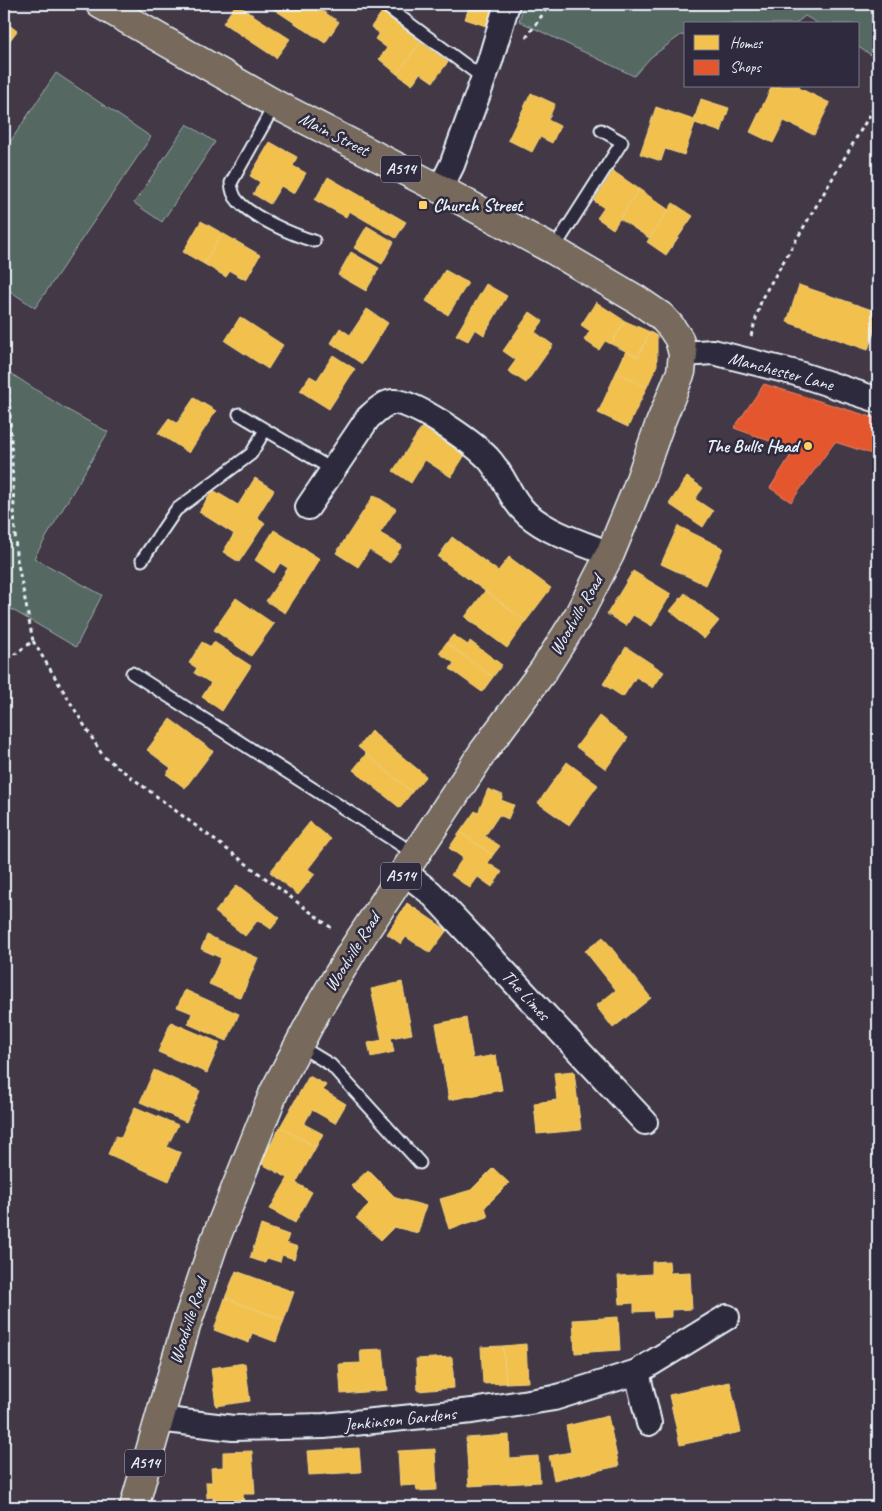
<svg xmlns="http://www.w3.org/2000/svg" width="882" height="1511" font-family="Caveat,sans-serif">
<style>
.green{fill:#546862;stroke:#9eacad}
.homes{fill:#f2c14e;stroke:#efcf81}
.shops{fill:#e4572e;stroke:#e5856b}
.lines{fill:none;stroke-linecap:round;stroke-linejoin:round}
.service-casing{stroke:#e8f1f8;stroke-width:15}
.minor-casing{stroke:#e8f1f8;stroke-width:28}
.primary-casing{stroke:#e8f1f8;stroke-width:31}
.path{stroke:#e8f1f8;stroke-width:3;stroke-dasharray:4 4;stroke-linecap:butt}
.service{stroke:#2f2a3d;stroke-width:11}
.minor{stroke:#2f2a3d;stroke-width:24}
.primary{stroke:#77695c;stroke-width:28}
.poi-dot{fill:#ffd166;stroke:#2f2a3d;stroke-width:2}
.labels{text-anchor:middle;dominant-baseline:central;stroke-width:5;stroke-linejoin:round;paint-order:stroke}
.shield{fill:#2f2a3d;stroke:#b0b5c0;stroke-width:1}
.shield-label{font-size:16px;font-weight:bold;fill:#e8f1f8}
.street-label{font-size:18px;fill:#e8f1f8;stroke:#2f2a3d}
.poi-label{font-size:18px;font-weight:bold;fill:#e8f1f8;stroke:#2f2a3d;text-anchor:start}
</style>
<rect width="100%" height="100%" fill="#423846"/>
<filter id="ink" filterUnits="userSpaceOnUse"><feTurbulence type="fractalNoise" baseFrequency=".02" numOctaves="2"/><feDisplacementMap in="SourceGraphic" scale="10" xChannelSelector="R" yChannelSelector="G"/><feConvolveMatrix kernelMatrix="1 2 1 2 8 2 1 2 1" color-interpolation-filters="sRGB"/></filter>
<g filter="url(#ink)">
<g class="green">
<path d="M524 4H878V59L858 47V24H819L805 16 795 24H686V36L681 35 651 57 634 76 519 21Z"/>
<path d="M56 73 151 137 35 308 4 287V151Z"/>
<path d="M187 124 215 142 162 222 134 203Z"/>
<path d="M4 369 64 408 108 432 34 558 102 595 76 647 4 605Z"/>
</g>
<g class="homes">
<path d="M236 4 290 39 276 58 223 23Z"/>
<path d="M266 4H312L339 22 325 43Z"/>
<path d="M470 4H494L486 26 465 19Z"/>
<path d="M382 12 421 42 397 74 379 59 387 48 375 39 379 33 371 27Z"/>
<path d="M4 21 17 31 4 48Z"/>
<path d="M421 42 448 62 433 82 420 73 412 85 397 74Z"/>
<path d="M772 86H800L799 88 830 103 814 135 784 121 773 143 750 132Z"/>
<path d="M531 93 555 104 548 120 560 126 552 143 540 137 532 152 508 140Z"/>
<path d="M701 99 729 108 721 132 695 123 684 155 665 149 661 161 640 154 656 107 694 120Z"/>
<path d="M270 142 297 157 293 166 306 173 294 194 281 186 270 204 253 194 260 182 250 176Z"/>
<path d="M613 171 639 189 613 229 597 218 604 208 594 201Z"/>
<path d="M328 177 406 222 396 238 349 211 346 217 315 200Z"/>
<path d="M639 189 669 210 649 238 620 219Z"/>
<path d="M673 203 693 216 666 255 647 242Z"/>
<path d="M201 221 222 233 204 264 183 252Z"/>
<path d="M367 226 394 242 382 264 354 248Z"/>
<path d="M222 233 260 255 246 280 230 271 226 277 204 264Z"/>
<path d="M351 252 379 268 366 291 338 275Z"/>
<path d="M445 270 468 283 448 315 426 301Z"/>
<path d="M486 284 507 296 484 335 475 329 468 341 456 335Z"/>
<path d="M799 285 878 312V320L868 350 787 322Z"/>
<path d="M596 302 625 321 611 344 605 341 599 350 584 340 590 331 581 325Z"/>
<path d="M367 309 388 323 362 364 331 343 340 328 350 335Z"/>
<path d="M530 312 543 321 535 332 553 345 526 383 508 371 516 360 503 351Z"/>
<path d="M240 317 283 345 268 369 225 341Z"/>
<path d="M625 321 650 332 638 357 611 344Z"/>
<path d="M650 332 657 336V365L647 387 616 373 626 351 638 357Z"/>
<path d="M333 355 355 369 329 409 300 391 310 376 317 380Z"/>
<path d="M616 373 647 387 628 427 598 413Z"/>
<path d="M194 398 216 411 189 453 158 433 169 418 177 423Z"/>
<path d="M422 427 465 455 451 477 425 460 411 483 393 471Z"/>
<path d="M687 477 703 488 695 499 713 511 703 527 669 504Z"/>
<path d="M255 478 274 490 257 517 265 523 239 562 223 552 234 534 199 512 213 490 238 505Z"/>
<path d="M374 495 396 509 380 533 402 546 390 563 369 550 358 567 336 553Z"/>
<path d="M678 526 723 548 706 585 661 564Z"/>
<path d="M274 530 320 559 285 613 266 601 288 568 280 563 274 573 255 560Z"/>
<path d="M452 537 498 571 509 557 551 588 526 621 438 557Z"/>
<path d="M633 571 671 594 652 626 633 615 626 626 607 614Z"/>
<path d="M485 591 526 621 507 648 465 617Z"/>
<path d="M685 593 719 621 704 639 670 611Z"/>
<path d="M236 598 274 624 251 656 214 630Z"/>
<path d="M453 635 468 645 470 641 502 665 493 677 446 643Z"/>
<path d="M202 642 211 647 214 642 251 666 222 711 202 697 211 683 194 673 197 668 189 663Z"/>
<path d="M446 643 493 677 482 692 450 669 454 663 439 653Z"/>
<path d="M626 647 664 672 653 688 636 677 623 697 603 684Z"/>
<path d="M599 716 628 738 606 769 576 747Z"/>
<path d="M170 719 213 751 185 788 166 774 171 768 147 750Z"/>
<path d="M371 731 426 776 412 792 358 747Z"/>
<path d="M366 754 412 792 400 808 353 770Z"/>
<path d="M567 762 598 785 569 825 538 803Z"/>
<path d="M488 789 503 795 501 800 514 805 508 819 499 815 485 836 500 846 493 855 460 832 475 811 478 813Z"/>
<path d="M310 822 331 839 308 869 315 874 298 895 270 872Z"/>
<path d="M460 832 493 855 488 863 502 872 492 887 478 877 470 888 451 875 463 858 449 848Z"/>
<path d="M237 885 280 918 271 929 258 920 245 936 215 912Z"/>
<path d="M407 903 447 930 430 953 406 937 401 944 387 934Z"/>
<path d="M207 935 258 958 241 998 209 984 221 958 201 949Z"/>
<path d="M603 937 651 998 613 1028 596 1006 616 990 585 951Z"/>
<path d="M402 982 412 1034 391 1038 394 1052 371 1057 368 1043 382 1040 371 989Z"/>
<path d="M185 990 239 1014 227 1041 188 1024 192 1013 177 1007Z"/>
<path d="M466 1018 473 1059 496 1055 502 1090 449 1100 436 1024Z"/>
<path d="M171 1022 220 1043 207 1073 158 1052Z"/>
<path d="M154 1070 200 1091 186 1122 140 1102Z"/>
<path d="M574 1071 581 1130 537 1134 534 1103 557 1100 554 1073Z"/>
<path d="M309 1076 326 1085 323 1090 346 1104 335 1123 312 1110 304 1124 323 1134 316 1147 280 1127Z"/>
<path d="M135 1107 178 1125 167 1147 181 1153 169 1181 108 1154 116 1136 121 1138Z"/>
<path d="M280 1127 316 1147 296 1183 312 1192 295 1223 270 1209 288 1178 260 1163Z"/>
<path d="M493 1168 509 1183 485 1207 488 1217 449 1229 440 1199 471 1190Z"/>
<path d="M368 1170 396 1198 426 1206 418 1233 394 1227 381 1240 356 1218 369 1204 351 1186Z"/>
<path d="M261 1225 289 1235 286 1243 298 1247 294 1259 282 1255 280 1262 267 1258 265 1263 250 1258Z"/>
<path d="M669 1261 670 1273 690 1272 692 1309 671 1310V1317L654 1318 653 1311 634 1312V1303L620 1304 618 1276 652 1274V1262Z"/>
<path d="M236 1271 294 1292 284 1320 225 1298Z"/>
<path d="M225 1298 284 1320 276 1342 252 1333 249 1343 214 1330Z"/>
<path d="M618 1317 620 1350 575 1353 573 1320Z"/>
<path d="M526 1344 528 1382 506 1383 503 1346Z"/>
<path d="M503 1346 506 1383 483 1384 481 1347Z"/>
<path d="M383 1349 387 1390 341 1394 339 1364 361 1363 360 1350Z"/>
<path d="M452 1357 454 1388 418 1391 416 1359Z"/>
<path d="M245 1363 250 1401 216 1406 211 1368Z"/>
<path d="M730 1382 741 1432 680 1445 669 1395Z"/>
<path d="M608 1416 619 1466 554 1480 549 1456 571 1452 566 1426Z"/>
<path d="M509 1435 510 1458 538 1456 540 1482 469 1486 466 1438Z"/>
<path d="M359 1448 361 1472 309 1475 307 1451Z"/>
<path d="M435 1449 437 1490 417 1491 416 1485 400 1486 398 1451Z"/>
<path d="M252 1451 255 1494H243L244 1507H213V1497L207 1498 206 1482H212L211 1468 223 1467V1452Z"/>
</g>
<path class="shops" d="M764 384 878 419V456L835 442 791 502 770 488 794 450 734 428Z"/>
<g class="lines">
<g class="service-casing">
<g id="service">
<path d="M383 4 483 78"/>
<path d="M275 104 231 183C232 190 233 196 238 201 252 217 293 235 314 241"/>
<path d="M553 250 622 142 601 130"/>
<path d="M239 414 333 470"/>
<path d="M142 560 176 510 251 454 265 430"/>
<path d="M132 673 415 854"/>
<path d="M298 1045 331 1065 420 1163"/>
</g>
</g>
<g class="minor-casing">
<g id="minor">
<path d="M440 189 452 165 490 61 507 4"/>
<path d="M683 354 713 352 796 373 878 400"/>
<path d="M308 507 368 418C375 412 383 403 393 402 414 400 473 443 488 458 504 475 510 499 527 514 550 534 582 543 610 554"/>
<path d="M403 871 431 893 645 1122"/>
<path d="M637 1372 649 1423"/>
<path d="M158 1419 233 1428 324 1426 472 1411 554 1398 637 1372 727 1317"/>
</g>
</g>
<g class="primary-casing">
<path id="primary" d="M100 4 275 104 440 189 553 250 636 299 661 316 671 327 679 339 683 354 681 372 659 426 636 491 610 554 578 616 543 671 483 752 356 945 316 1012 274 1092 214 1243 185 1329 134 1507"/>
</g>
<g class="path">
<path d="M526 38 550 4"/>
<path d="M751 336 762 298 878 101"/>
<path d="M4 359 8 372 16 554 33 641 4 662"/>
<path d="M33 641 103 756 333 929"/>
</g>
<use href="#service" class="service"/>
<use href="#minor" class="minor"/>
<use href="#primary" class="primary"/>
</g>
</g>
<g class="poi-dot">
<rect x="418" y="200" width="10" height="10" rx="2.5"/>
<circle cx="808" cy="446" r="5"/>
</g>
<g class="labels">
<g class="shield">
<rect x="381" y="155.5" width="40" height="27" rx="4"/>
<rect x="381" y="862.5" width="40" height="27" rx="4"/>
<rect x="125" y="1449.5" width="40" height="27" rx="4"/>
</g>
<g class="shield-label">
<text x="401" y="169">A514</text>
<text x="401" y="876">A514</text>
<text x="145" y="1463">A514</text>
</g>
<g class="street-label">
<text transform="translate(334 134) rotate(27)">Main Street</text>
<text transform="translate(781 371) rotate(15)">Manchester Lane</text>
<text transform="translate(576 615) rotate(-60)">Woodville Road</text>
<text transform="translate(352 952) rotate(-58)">Woodville Road</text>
<text transform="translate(526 995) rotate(47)">The Limes</text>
<text transform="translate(188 1321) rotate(-72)">Woodville Road</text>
<text transform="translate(400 1419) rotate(-6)">Jenkinson Gardens</text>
</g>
<g class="poi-label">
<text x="433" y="205">Church Street</text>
<text x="798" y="446" text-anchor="end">The Bulls Head</text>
</g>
</g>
<rect width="882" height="1511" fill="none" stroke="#2f2a3d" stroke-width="20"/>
<rect x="10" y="10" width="862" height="1491" fill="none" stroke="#e8f1f8" stroke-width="2" filter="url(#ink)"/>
<rect x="684" y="22" width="175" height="65" fill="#2f2a3d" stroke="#797a88"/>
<rect x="694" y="35" width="25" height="15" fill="#f2c14e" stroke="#797a88"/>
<text x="730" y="48" font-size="15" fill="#e8f1f8">Homes</text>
<rect x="694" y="60" width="25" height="15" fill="#e4572e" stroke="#797a88"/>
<text x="730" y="72" font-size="15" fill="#e8f1f8">Shops</text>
</svg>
